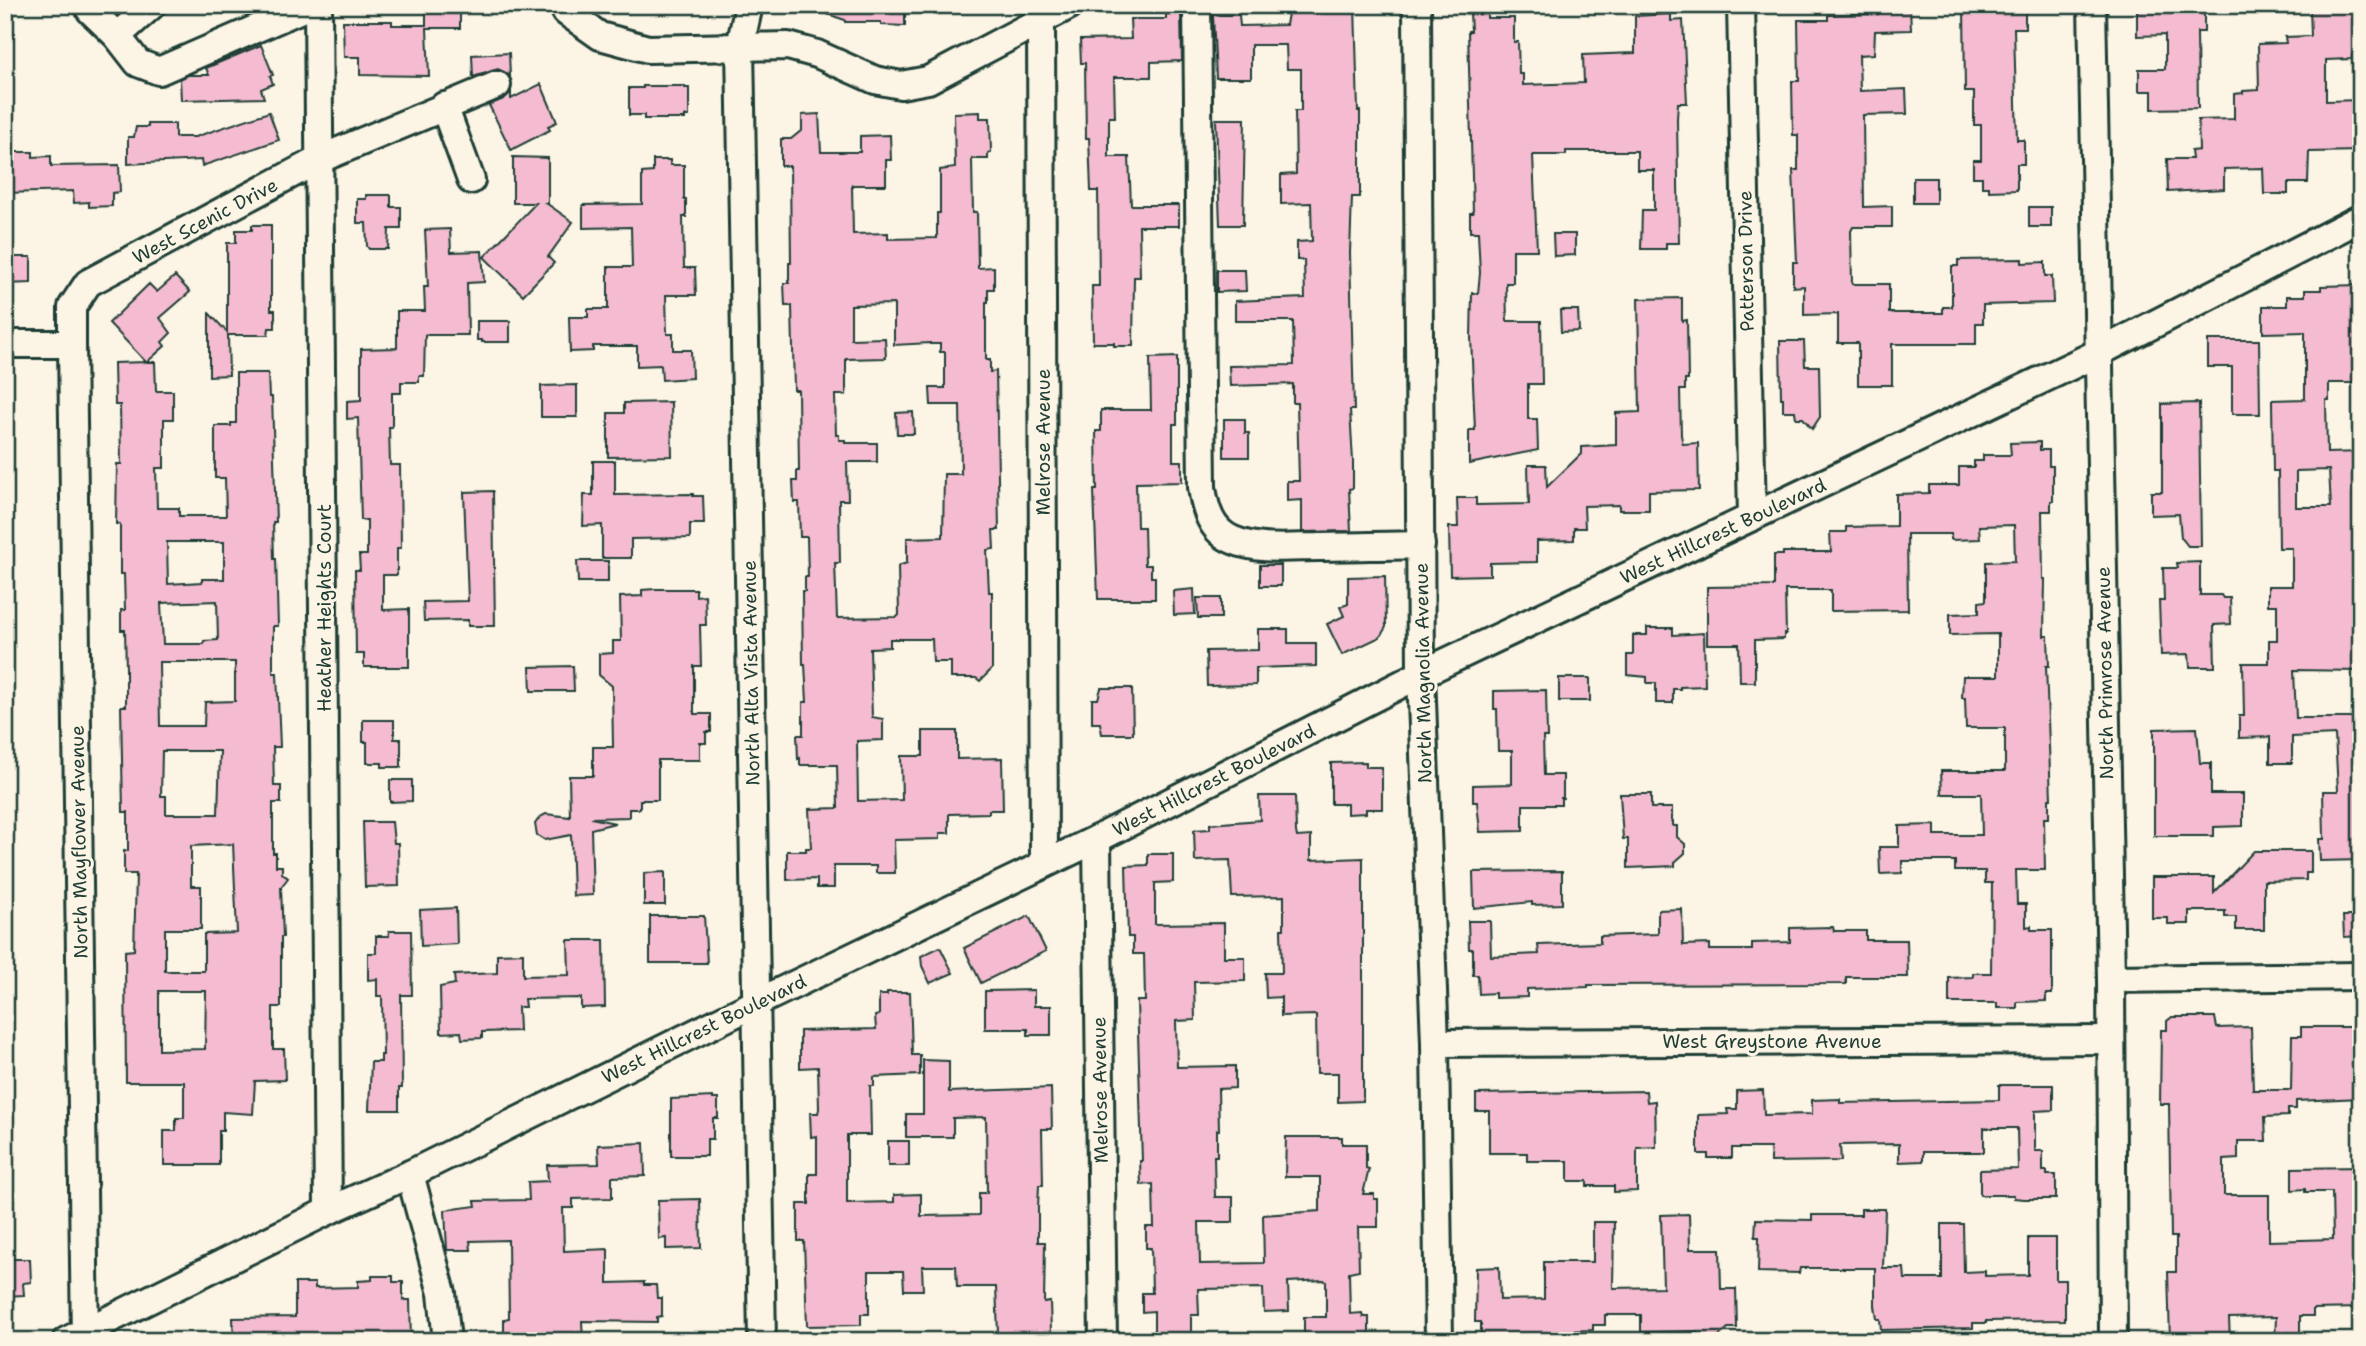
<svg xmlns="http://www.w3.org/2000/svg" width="2366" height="1346" font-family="'Shantell Sans',sans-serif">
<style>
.building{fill:#f5bcd1;stroke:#1f3d34;stroke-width:2;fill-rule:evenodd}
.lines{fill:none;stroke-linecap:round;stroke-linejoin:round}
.minor-casing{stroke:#1f3d34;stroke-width:32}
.minor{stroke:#fcf5e5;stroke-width:26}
.labels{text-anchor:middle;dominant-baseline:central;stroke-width:6;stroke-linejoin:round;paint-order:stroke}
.street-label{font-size:19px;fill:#1f3d34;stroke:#fcf5e5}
</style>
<rect width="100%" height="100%" fill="#fcf5e5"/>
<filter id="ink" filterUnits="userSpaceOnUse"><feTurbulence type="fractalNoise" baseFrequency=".0143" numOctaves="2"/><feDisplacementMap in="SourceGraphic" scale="14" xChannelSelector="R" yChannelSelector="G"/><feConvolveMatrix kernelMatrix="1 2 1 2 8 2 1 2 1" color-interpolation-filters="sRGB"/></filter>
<g filter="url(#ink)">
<g class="building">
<path d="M426 5H460V28H427L429 76 360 75V57H344L343 21H392V25H426Z"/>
<path d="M812 5H905V26L881 25V22H845V20L812 9Z"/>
<path d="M1335 5H1355L1358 111H1360V197H1352L1350 253 1354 410H1350L1353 461V488L1349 489 1351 531 1302 532V500L1287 501V481H1299L1297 403H1293V384L1230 386 1229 366 1294 365 1293 321H1235V301L1305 298 1304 260H1297V242L1312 241 1311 203 1281 204V175L1296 174 1295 111H1301V69H1287L1286 45H1251V78H1216L1213 15H1239L1240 26 1286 25 1288 13 1335 12Z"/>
<path d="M1877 5H1910L1911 30 1875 31 1874 54 1859 55 1860 91 1906 89 1907 114 1863 115 1864 207 1892 206V227H1853L1851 231 1852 284H1889V313H1943V307H1952V266H1958V260L2022 259V263L2045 262V276H2052L2053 303 1983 305V323H1976V344H1892V385H1858V343H1838V314L1804 315V286L1793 287V262H1797L1793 170H1798V135H1793L1792 81H1799L1798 20H1828V15L1878 14Z"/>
<path d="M2025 5V28H2014L2017 140H2024V164H2017V190L1989 191V187H1982V177H1973V160H1981V125H1974V92H1965L1964 6Z"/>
<path d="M2137 5H2204V32H2197L2198 108 2152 109V91H2139V69H2165V35L2137 36Z"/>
<path d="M2361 6V55H2352V59L2326 60V101L2361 100V151L2309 152 2308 183H2288V194H2264L2263 168 2224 169V189L2168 192 2167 159H2192L2191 151 2199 150 2198 120 2234 119V94L2243 93V91L2259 90 2258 44 2286 43 2285 37 2311 36 2310 7Z"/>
<path d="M1166 14H1181L1182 61 1151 62V77H1114L1115 117H1109V157H1129L1131 205H1179V226H1139L1140 277H1134L1133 346H1114V343H1093L1092 286H1099L1098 191H1091L1089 138H1086L1085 63H1081L1080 40 1131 39 1130 19H1166Z"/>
<path d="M1470 14H1487V18H1514V42H1518L1519 74H1523V85L1584 83 1583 55 1635 53V16L1671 14V21L1683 20 1687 103H1678L1677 119 1679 243H1666V249H1641L1642 210H1654V170H1637V151H1566V155H1533L1537 250H1513V283H1506L1507 321H1541L1542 384H1528V419H1537L1538 450 1469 464V430H1475L1471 337 1472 293H1478L1480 273 1478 232H1470V213H1473L1468 31H1471Z"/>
<path d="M261 45 273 75 270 76 273 84 261 89 264 98 181 100 180 79 188 75H209L206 68Z"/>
<path d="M509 53 510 76 498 69 473 77 472 55Z"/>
<path d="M541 84 557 122 548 126 550 130 511 150 489 105 504 99 511 92V99Z"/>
<path d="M643 86H685V88H689V116H685V119H644V115H629V88H643Z"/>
<path d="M269 112 279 140 202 166 201 160 128 164V137H134L136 127H148V124H175V137H195Z"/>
<path d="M980 112V118H990L991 152 988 153V159H972L973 212H977L978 268 994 267V289H988V302H986V360H990V372L996 371 999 530H993L994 549 987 550 989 592H992V669L980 681 976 678H951V662H933L932 639H890V647L870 648 872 717 883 719V740L857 741 858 801 902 800 901 756H923V731H957V759L1002 758 1003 810H989V813L949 814V833H940V839L894 840 895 873H876V866H834V888H817V879L787 880V851H806V848H811L809 809 838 808 837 765H800V758L798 759 797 735H803V702H807L805 664H803L802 591H805V577H808L807 537H800L799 502H794L793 481H797V471H799L798 390H794L792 306H785L784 283H789V263H791L790 166H781V139H791L802 130V115L819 114 821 152H860V136L890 135 891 160H886V185H852L853 234 888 233V239L937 238V213H940V170L955 168 954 113ZM894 304V345L930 343V344H940V352H945V388H930L931 405H960L961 474H944L943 537 907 538V563L898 566 899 615 897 617 837 618 835 563H840L839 500H848L847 462H877V443H845V440H839V435H836L835 395H846V359L886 358 885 338 851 339V305Z"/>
<path d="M1216 119H1245L1243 225H1220Z"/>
<path d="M14 152H33V157L51 156V166L119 165 120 192 112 193V206L89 207V202L74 203 73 191 5 193V158L15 157Z"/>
<path d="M513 157 548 158V203H546L573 222 548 257 554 263 523 295 484 257 536 203H513Z"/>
<path d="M653 160H670V165H684V199H686V217H683L684 268H695L696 295H666L667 334H673V350H691L692 378 662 380 661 365 637 366V346H593V351L570 352 569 317H588V309H608V267H632L631 227 583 228V205L642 204V173L653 172Z"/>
<rect x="1913" y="178" width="23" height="25"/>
<path d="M366 195H391V207H401V229H389L388 249H369L367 246 366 223H357V199H366Z"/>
<rect x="2029" y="207" width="22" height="20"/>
<path d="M252 225H271V310H275V328H269L268 335H228L229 375 209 376V313L227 332V243H236V230H252Z"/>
<path d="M450 229 451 252 482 251 484 282 467 283 468 335H425L424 376H419V382H401V393H392V427H389L390 465H400L401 548H397V575H383V610L409 609V667H364V654H356L355 570H360L359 555H367V520H361L358 418 347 419V401L361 400V349L397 348V311H425L424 287H428L425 230Z"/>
<path d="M1553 234H1575V255L1554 256Z"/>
<path d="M5 257H31V283L5 284Z"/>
<path d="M1217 270H1245L1246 291 1217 292Z"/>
<path d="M175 276 190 292 160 318 171 333 162 342 165 346 147 362H155L156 391H173V419H164V468H156L157 508H179V516H226L225 478H215V426H231V423H236V373H268L269 397H272L276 522H273L274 559H276L278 626H273V673H277L280 747H273L274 786H281V803H273V853H276V866H282V873L288 878 281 887 283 937H281V1007H273V1049H284L285 1080 255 1081 253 1114 223 1112V1131H219V1165H164V1131H176V1118H184V1082H126L125 951 134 950 136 874H124V851H128V812H123L121 706H126V669L125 630H121V610H125L124 574H120V524H116L117 464H121L120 405H115L114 363 146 362 109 323 149 284 157 292ZM167 542H224V579H202V582L168 584ZM217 601 218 640 204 641V644H163L161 603ZM159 662H235V701L205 702 204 726H160ZM162 751H220L218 814H166V796H161ZM233 844 237 933 204 934V971H165V929H201V886H191V846ZM159 991H206L205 1049 159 1050Z"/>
<path d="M2361 285V383H2329V400H2326L2327 453 2361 452V671L2294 670 2296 718H2361V860L2320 861 2319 839H2324L2323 791H2338L2335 735 2292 737V763H2270V737L2239 738V716H2244L2243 663H2269V640H2277V605H2268V586H2292V548H2279L2278 471H2273L2272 400 2305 399V332L2263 333V306H2287V296H2305V290H2321V286ZM2329 470 2331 507H2296V471Z"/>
<path d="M1682 298V321L1687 320 1688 380H1685V390H1680L1681 435 1683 444 1698 443 1699 490 1649 491V510H1619V505L1584 506 1585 528H1574V540L1537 541V562L1490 563V575L1450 576 1449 527H1458L1457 498H1476V505L1529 504 1528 465H1546L1547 487 1582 453V447L1616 445V413L1640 412 1638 299Z"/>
<path d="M1560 310H1578L1579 331 1561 332Z"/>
<path d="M477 321H510V342H482V340H477Z"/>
<path d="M2208 340H2259L2260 414H2232V367H2208Z"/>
<path d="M1780 341H1804L1805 366H1819L1820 417 1812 429 1803 418H1796L1795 411H1783V398H1781Z"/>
<path d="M1177 357V424H1173V461H1182V482L1136 483 1137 527H1144L1145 565H1151V577H1155V599H1098L1094 490H1097L1096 431H1101V410H1151L1150 358Z"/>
<path d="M577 385V417H541V386Z"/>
<path d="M671 402 672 456 608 457V413H624V403Z"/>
<path d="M2199 403 2201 546H2188L2181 537 2179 514 2151 515V492H2162V404Z"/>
<path d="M913 412 914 434H897L896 413Z"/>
<path d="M1224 419H1245V433H1249V457H1224Z"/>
<path d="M2040 442V450H2049V466H2053V501H2051V511H2042L2043 579H2045L2044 636H2048L2049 666H2046L2051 799H2049V818H2044L2045 870H2016L2017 904H2026V927L2031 926V930H2052V994H2046V1001L2017 1002V1008H1997V1003H1949V978L1973 977V973H1991L1992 883H1985V871H1955V861H1902V873L1880 874 1879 847H1899V826L1935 825V835H1982L1981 794H1942L1941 771H2005V728H1966L1965 698H1962L1963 676H1998V634L1950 635V614L1979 613V602L1986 601V562L2015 561 2014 525 1979 526 1980 539 1951 540V534H1907L1908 610 1831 611V590H1785L1786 634H1784V639L1755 640V682H1740L1739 644H1707V587L1774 586V555H1783V552H1831L1830 532H1846V527L1896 526V494L1929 493V485H1959V467H1974V461H1983V455H2011L2010 443Z"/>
<path d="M593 461H615V495L693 494V496H703L704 524H690V538L631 539V558H602V525L583 526 584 495H593Z"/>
<path d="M493 491 495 626H468V620L424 621 423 602 468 601 464 492Z"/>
<path d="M577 561H608V582H578Z"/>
<path d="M2200 562V595H2221L2223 598H2230L2231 624 2214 625 2215 667H2190L2189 654 2161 655 2159 601H2164L2163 568H2178L2177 563Z"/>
<rect x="1260" y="565" width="21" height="21"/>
<path d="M1385 576 1386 627 1380 637 1342 655 1327 624 1344 616 1340 607 1348 604V577Z"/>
<path d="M655 589H696V596L705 595 706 625H700L701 666H694V714H711V732H706V743H700V760H658V800H640V809H629V817L591 818 615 823 591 829 593 895 573 896 571 835 545 840 537 835 535 824 540 817 546 814 570 817 569 776H593V747H613L612 686 599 675V654L613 653V641H621L620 597 642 596V590Z"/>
<path d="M1194 589 1195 614 1174 615 1173 591Z"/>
<path d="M1197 598H1221V618H1198Z"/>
<path d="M1647 628H1673V635L1704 633 1705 686 1680 687V689H1673V703H1656V683H1647V677L1627 675V655H1633V635H1647Z"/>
<path d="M1258 629H1288V643H1316V666L1256 668V685L1207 686 1206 651 1258 650Z"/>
<path d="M573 666 574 691H531L530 667Z"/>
<rect x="1559" y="678" width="31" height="23"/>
<path d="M1101 688H1132L1133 734H1102L1100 723H1092V699H1098Z"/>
<path d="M1546 690 1547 737H1543L1544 775H1563V798H1561V805H1523V831L1480 832 1477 802H1473V785L1512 784V751H1498L1497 709H1494V691Z"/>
<path d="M363 720H394V739H401V767H382V763H367V742H363Z"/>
<path d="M2197 728 2200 763H2211V794H2243V826L2214 827V836H2154V729Z"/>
<path d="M1366 762V767H1382V809H1366V813L1347 814V804H1331V763Z"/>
<path d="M390 780H412V801L390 802Z"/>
<path d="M1620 794H1651V808H1672V821H1673V826H1677V837L1685 844V853L1675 862V866L1628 868V839H1623Z"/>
<path d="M1259 796H1295L1296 832 1297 837 1311 836V860L1363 858V1101L1338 1102V1073H1317L1316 1015 1281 1016V997L1266 998 1265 973H1282L1281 929H1284V896L1232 897 1230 860 1195 861 1194 830 1210 829V824L1260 820Z"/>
<path d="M363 822H392L394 843H398L399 886 365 887Z"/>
<path d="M2254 851H2311V873H2306V880L2264 881V930H2236V917H2225V911H2189V924H2168V918H2152V877H2214V893Z"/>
<path d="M1148 854H1173V882L1155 883V924L1224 923V957H1245V981L1194 982 1195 1020 1176 1021 1177 1067 1235 1066V1088L1218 1089 1219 1130H1217V1156H1214L1215 1197H1233V1222H1199L1200 1264 1264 1263 1263 1215 1320 1211V1177H1285L1286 1137H1342V1144H1366V1168L1369 1169 1363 1194H1374V1199H1378V1227H1358L1359 1270 1349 1272 1350 1314 1362 1313 1363 1317H1369V1341H1304V1317H1326V1282L1324 1280 1288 1282 1289 1311 1264 1312 1263 1288 1198 1289 1199 1315H1191V1341H1165V1338H1154V1311L1142 1312V1293H1152L1151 1248H1146V1227H1154L1153 1184 1141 1185 1140 1161H1142L1137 1001H1145L1144 954H1133V937H1128L1126 866 1148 865Z"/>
<path d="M1562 871V904L1532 905V902L1474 908 1473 872Z"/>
<path d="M665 872V905H644V873Z"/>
<path d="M456 908 457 944 421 946 420 910Z"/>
<path d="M1682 909 1683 945 1710 944V950H1752V943L1790 942V928L1833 927 1834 931H1866V940H1907L1908 977H1846V984L1588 985V987L1527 989V997L1495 998V993L1479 994 1478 975H1473V949H1469L1468 921H1490L1491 956 1539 954 1538 945 1600 943V936L1658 934V910Z"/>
<path d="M650 916H704L707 963H650Z"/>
<path d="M1029 916 1046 951 981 983 964 948Z"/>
<path d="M2343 916H2361V936L2344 937Z"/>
<path d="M389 931H411L412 995H401L402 1088H399V1110H369L371 1062H381V1055H383L382 996H377V979L368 980V953H376V936H389Z"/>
<path d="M568 940H604L605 1007 581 1008V998L524 999 525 1007H518L519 1031 482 1032V1038L462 1039 461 1032 441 1033 440 987 455 984 454 975 497 973V954L523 953V976L569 975Z"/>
<path d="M940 947 953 973 930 983 922 966 921 956Z"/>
<path d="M1034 990V1006H1051V1035H1028V1029H985V991Z"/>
<path d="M887 992H910L912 1055H920V1075L874 1077V1086H870L871 1135H847V1203L894 1202V1195L921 1194V1216L979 1215V1193H987L986 1117 953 1118V1137H906V1114H923V1060L949 1061V1092L1051 1088 1052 1129H1042L1043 1185H1039L1038 1208V1242H1045L1044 1303 1050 1302 1051 1332 998 1333 996 1287H957L956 1266H922L923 1290H904L903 1271H869V1314H861V1325L807 1326 804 1241H798V1204H809V1174H817V1136L811 1137 810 1113H818L819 1109 818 1067 800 1068V1031L876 1029 875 1016 879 1015V995H887Z"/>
<path d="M2215 1017 2217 1028 2251 1027 2253 1090H2291L2292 1036H2301V1027H2361V1098L2296 1101V1109H2288V1116L2265 1117 2266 1141H2238V1159L2224 1160V1195H2269V1241L2333 1239 2332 1192H2305V1189L2292 1190V1168L2361 1167V1308L2313 1309V1316H2300V1341H2275L2276 1317 2229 1318 2230 1341H2170L2168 1272H2176V1237H2171L2169 1104H2160L2161 1030H2167V1021L2172 1017Z"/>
<path d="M1999 1085H2053V1110L2035 1111V1151H2043V1171H2047V1175H2056V1199H2024L2014 1198V1195H1980V1170L2018 1169 2017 1128H1984V1152H1923V1161L1899 1162V1144L1840 1145 1841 1161 1771 1162 1770 1148H1732V1158H1708V1154H1698V1115L1728 1114 1727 1109H1737V1091L1763 1090 1764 1115 1812 1114V1100L1840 1099V1103L1999 1100Z"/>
<path d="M1646 1091 1647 1102 1655 1101 1656 1147 1637 1148V1191L1614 1192V1186H1587V1181H1568V1161H1527V1153H1489V1111H1476V1094Z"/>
<path d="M713 1097V1099H718V1118H713V1139H707V1156H671V1099Z"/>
<rect x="888" y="1141" width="21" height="25"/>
<path d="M644 1143 645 1176 612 1177V1198L573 1199V1208H563L564 1251 608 1249V1283L644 1282V1285H656L657 1298H662V1316L657 1317V1322L582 1321 583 1341H504V1319L509 1318 508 1240 470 1241 471 1250H447L445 1210 476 1206 475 1201 529 1200 528 1182 548 1181 547 1165 599 1164 598 1145Z"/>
<path d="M700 1199 701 1248 666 1249V1238L659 1239 658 1200Z"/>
<path d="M1861 1209H1885L1883 1268H1904L1905 1279H1942V1224H1963L1964 1272 1985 1271V1276L2028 1275V1238H2056V1280H2065V1320L1986 1321V1323H1973V1328L1881 1330 1880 1319H1877L1875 1306V1268H1800L1799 1273 1758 1272 1759 1237H1755L1756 1219 1812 1220V1215H1861Z"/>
<path d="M1689 1214 1690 1249H1720L1721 1289H1736L1737 1328H1728L1718 1337H1702L1695 1331 1641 1332V1315H1605V1325H1593V1330L1563 1331 1539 1335V1337L1481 1335V1322H1475L1476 1268 1499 1267 1500 1300 1544 1299V1262H1593V1222H1614L1613 1288 1663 1287 1661 1215Z"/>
<path d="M5 1259H30L31 1282 23 1283 24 1295 5 1296Z"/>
<path d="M372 1276H393V1282H403V1300H410L411 1341H358V1338L234 1341 233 1318 295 1317V1283H315V1288L358 1287V1281L372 1280Z"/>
</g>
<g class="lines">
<g class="minor-casing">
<g id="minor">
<path d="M318 5 328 1211"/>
<path d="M563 5 566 12 600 36 648 49 788 46 817 54 875 80 901 85 928 80 1070 5"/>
<path d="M749 5 740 46 762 1341"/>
<path d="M1197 5 1202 487C1205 509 1211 531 1233 540 1258 551 1291 547 1318 547 1352 546 1386 546 1421 545"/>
<path d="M1417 5 1421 674 1435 1043 1439 1341"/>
<path d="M1741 5 1752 517"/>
<path d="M2092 5 2111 979 2113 1341"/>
<path d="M90 10 117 36 138 63 159 71 310 5"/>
<path d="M1041 19 1044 864"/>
<path d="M117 36 152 5"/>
<path d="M444 106 471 180"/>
<path d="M5 344H72V307L88 283 320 159 497 85"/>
<path d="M72 344 85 1341"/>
<path d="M1097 839 1103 1341"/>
<path d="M2111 979 2361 976"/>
<path d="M1435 1043 2110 1040"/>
<path d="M410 1174 442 1293 447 1341"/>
<path d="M66 1341 328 1211 410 1174 756 1003 1097 839 1421 674 2098 353 2361 218"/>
</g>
</g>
<use href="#minor" class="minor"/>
</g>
</g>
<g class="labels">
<g class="street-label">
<text transform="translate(205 221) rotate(-28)">West Scenic Drive</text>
<text transform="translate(1746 261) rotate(-91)">Patterson Drive</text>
<text transform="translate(1043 442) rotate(-90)">Melrose Avenue</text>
<text transform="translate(1723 531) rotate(-25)">West Hillcrest Boulevard</text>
<text transform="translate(324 608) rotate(-90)">Heather Heights Court</text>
<text transform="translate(751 673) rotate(-91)">North Alta Vista Avenue</text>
<text transform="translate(1423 673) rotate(-91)">North Magnolia Avenue</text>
<text transform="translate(2105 673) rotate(-91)">North Primrose Avenue</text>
<text transform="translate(1214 780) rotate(-27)">West Hillcrest Boulevard</text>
<text transform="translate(79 842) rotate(-91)">North Mayflower Avenue</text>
<text transform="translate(704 1029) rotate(-26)">West Hillcrest Boulevard</text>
<text x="1772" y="1041">West Greystone Avenue</text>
<text transform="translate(1100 1090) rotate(-91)">Melrose Avenue</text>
</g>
</g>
<rect width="2366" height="1346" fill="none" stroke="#fcf5e5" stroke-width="28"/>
<rect x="14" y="14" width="2338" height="1318" fill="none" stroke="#1f3d34" stroke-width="2.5" filter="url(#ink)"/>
</svg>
